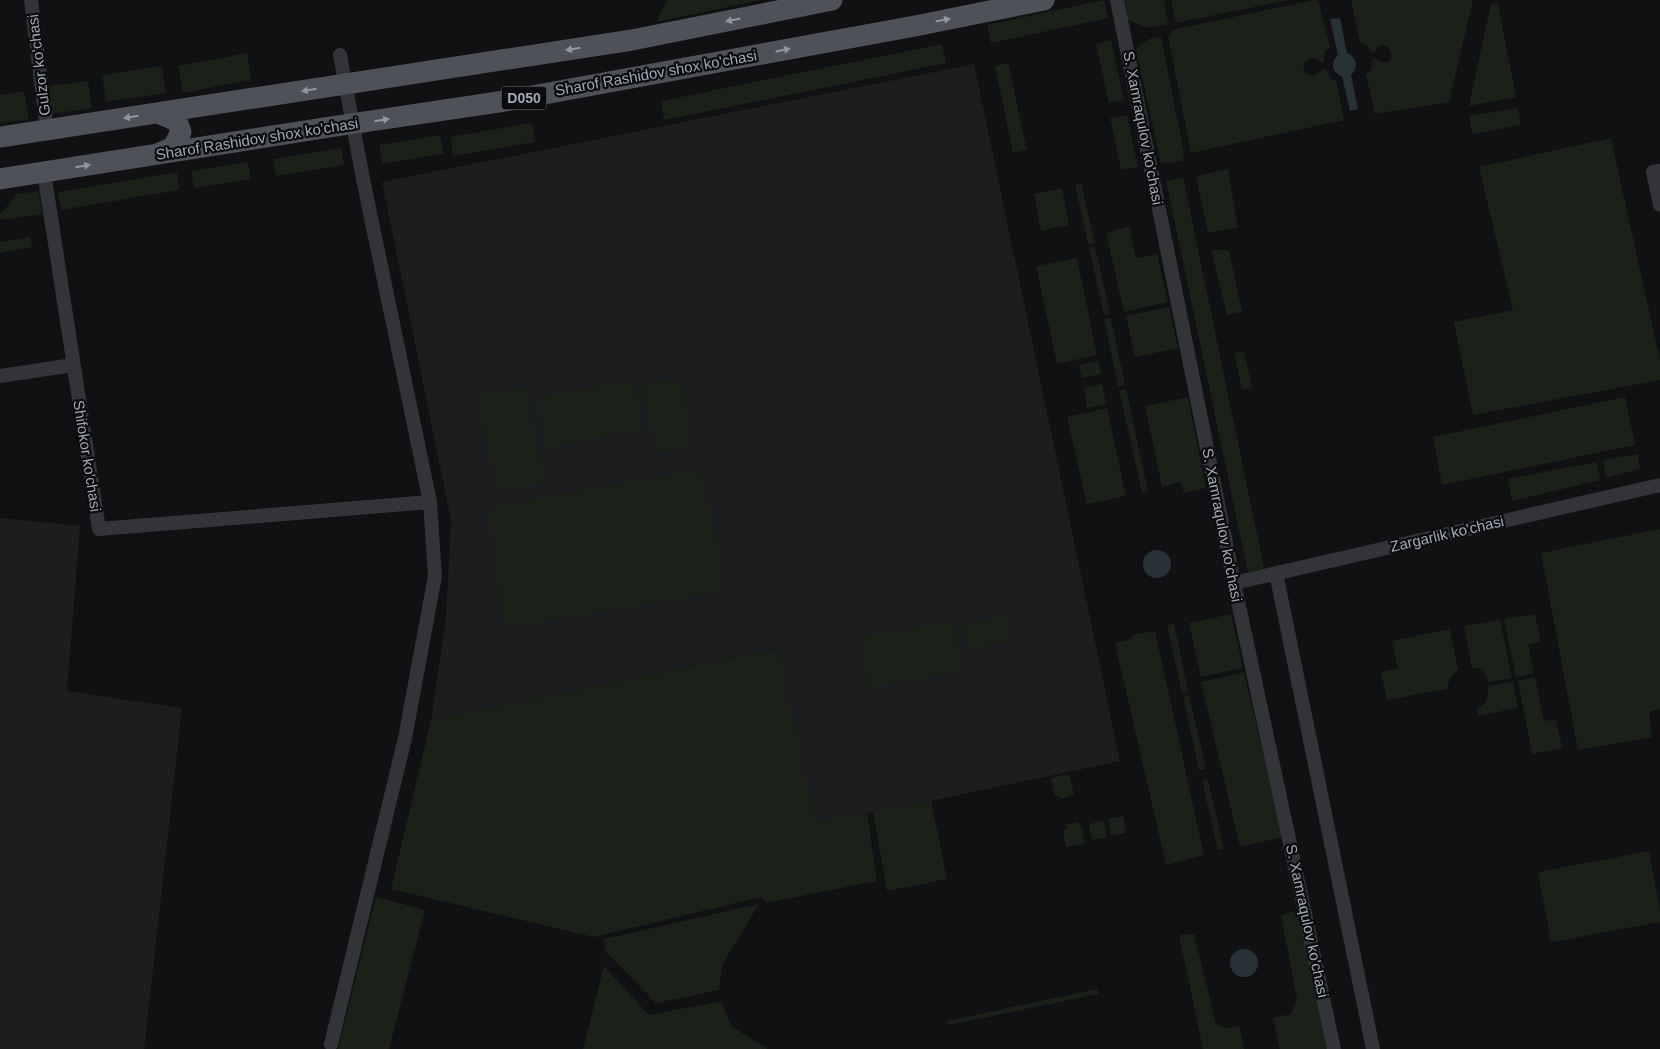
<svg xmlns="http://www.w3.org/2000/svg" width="1660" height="1049" font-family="Helvetica,sans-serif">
	<rect width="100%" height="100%" fill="#111113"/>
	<path fill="#1d1d20" d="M974,64L1120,761L931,801L816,822L776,648L431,720L446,618L451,520L382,182Z
		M0,518L80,526L67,691L182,708L144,1049H0Z"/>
	<path fill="#192119" d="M667,0H761L656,22Z
		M1104,0L1108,18L991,43L987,25Z
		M1125,0H1164L1168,24L1147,28L1128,20Z
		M1171,0H1289L1176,23Z
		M1314,0H1318L1330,47L1324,52V62H1321L1315,58H1310L1305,62L1303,69L1308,75L1314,76L1325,68L1330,78L1336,81L1344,120L1191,153L1168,37L1172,30Z
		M1351,0H1473L1449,102L1375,114L1366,75C1371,71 1373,66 1372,59H1376L1380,62L1387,63L1390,60L1391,52L1386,45L1378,46L1375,52L1371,53L1367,45L1360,42Z
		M1498,3L1516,97L1469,106L1491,4Z
		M1161,37L1184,153L1183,161L1161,164L1136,49L1149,39Z
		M1111,40L1124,100L1109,103L1096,44Z
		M942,44L946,63L664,120L661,101Z
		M247,53L251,80L183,93L178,66Z
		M1008,63L1027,150L1013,153L995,66Z
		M162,66L166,93L106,102L102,75Z
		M88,81L92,108L52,114L48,86Z
		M24,91L29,119L0,123V95Z
		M1518,108L1521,125L1472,134L1469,116Z
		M1127,115L1138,167L1121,170L1110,118Z
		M532,123L535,142L453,156L450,137Z
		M440,135L444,154L382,164L379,145Z
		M1611,138L1660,361V380L1473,415L1454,322L1513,310L1479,167Z
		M341,148L344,165L276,176L273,159Z
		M248,162L251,179L194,188L191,171Z
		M1228,169L1238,227L1208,233L1196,176Z
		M177,172L179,190L61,210L58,192Z
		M1183,177L1264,568L1248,573L1166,181Z
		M1081,183L1095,243L1088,244L1075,185Z
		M1062,188L1069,225L1041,231L1034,194Z
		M39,191L42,214L0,220V215L17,194Z
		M1129,226L1136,258L1157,254L1168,302L1124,312L1106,233Z
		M30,237L32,247L0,253V242Z
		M1095,246L1110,314L1104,315L1089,248Z
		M1211,249L1229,251L1242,312L1227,315Z
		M1077,258L1097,355L1057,364L1036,266Z
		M1169,307L1178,348L1135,357L1126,316Z
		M1111,318L1125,385L1118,387L1104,319Z
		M1244,351L1252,388L1242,390L1234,353Z
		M1098,361L1101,374L1082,378L1079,365Z
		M680,378L692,446L655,454L642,384Z
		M633,380L642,429L546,448L536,398Z
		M1102,384L1106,404L1087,408L1084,388Z
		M527,386L544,483L495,492L478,395Z
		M1126,389L1148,491L1142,492L1119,390Z
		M1188,397L1206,488L1184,493L1181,482L1162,487L1145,406Z
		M1625,397L1635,445L1442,485L1433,437Z
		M1107,408L1126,496L1087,504L1067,417Z
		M1638,454L1640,469L1606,478L1603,460Z
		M1597,462L1600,480L1512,501L1508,479Z
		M690,471C698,472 702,475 705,483L725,587L721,592L509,628L504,624L488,511L492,507Z
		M1660,529V709L1649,712L1652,737L1578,750L1541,553Z
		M1231,614L1243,668L1201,677L1189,623Z
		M1535,614L1541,642L1528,644L1534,673L1516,677L1504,619Z
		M1006,616L1010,641L969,649L964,624Z
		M1500,620L1512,678L1488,682C1486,673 1481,668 1472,668L1464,626Z
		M953,621L961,671L870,688L861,637Z
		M1174,624L1188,691L1182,693L1167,625Z
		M1450,629L1458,669L1450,678L1447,689L1387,700L1381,672L1398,668L1392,641Z
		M1155,631L1204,855L1166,865L1115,643L1132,639L1131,635Z
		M777,648L816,821L867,812L877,881L766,903L761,897L594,937L391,889L431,720Z
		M1244,672L1283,837L1240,847L1201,682Z
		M1535,677L1544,721L1556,719L1562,748L1532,754L1518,681Z
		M1513,682L1518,708L1478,716L1477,710L1486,702L1489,686Z
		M1189,695L1206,769L1199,770L1183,697Z
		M1069,774L1074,795L1060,799L1059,796H1055L1051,778Z
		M1208,780L1224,849L1218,850L1202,781Z
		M931,801L947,879L887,891L873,811Z
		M1123,816L1126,833L1111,836L1108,819Z
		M1104,821L1107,837L1092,840L1089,824Z
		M1077,822L1081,826L1085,843L1066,847L1063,830L1067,829L1066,824Z
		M1649,851L1660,910V922L1551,942L1538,872Z
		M376,897L425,910L389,1049H338Z
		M759,904L722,965L719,990L656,1003L605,951L604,939Z
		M1297,911L1327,1049H1280L1273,1018L1291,1014L1297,999L1281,915Z
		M1194,934L1216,1024L1227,1028L1239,1026L1244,1049H1203L1179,935Z
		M604,966L649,1015L721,1001L731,1026L768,1049H583Z
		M1097,989L1099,994L948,1025L947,1021Z"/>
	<path fill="#273237" d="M1340,18L1347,53C1357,57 1359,67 1351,75L1358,109L1350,111L1342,76C1332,73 1330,62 1338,55L1330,19Z
		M1143 564a14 14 0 1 1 28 0a14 14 0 1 1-28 0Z
		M1230 963a14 14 0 1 1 28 0a14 14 0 1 1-28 0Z"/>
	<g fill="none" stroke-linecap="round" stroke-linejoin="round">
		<path stroke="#323438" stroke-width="14" d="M31,0L47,131
			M1117,0L1234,583L1334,1049
			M1660,171L1653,172L1660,205
			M44,172L99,529L430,502
			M0,376L73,365
			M1276,573L1373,1049
			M1234,583L1660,485
			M331,1044L405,738L435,576L430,502L363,179L340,55"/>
		<path stroke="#4e5157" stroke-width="21" d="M0,137L632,40L832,0
			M157,154L173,147L181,132L177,121L158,113
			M0,179L330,127L505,101L915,26L1044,0"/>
	</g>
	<defs><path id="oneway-solid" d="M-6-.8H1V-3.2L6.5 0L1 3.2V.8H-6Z" transform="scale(1.25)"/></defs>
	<g fill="#9098a1">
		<use href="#oneway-solid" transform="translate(733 20) rotate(169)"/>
		<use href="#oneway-solid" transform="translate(943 20) rotate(-11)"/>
		<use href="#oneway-solid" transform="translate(573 49) rotate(171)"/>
		<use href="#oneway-solid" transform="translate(783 50) rotate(-11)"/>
		<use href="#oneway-solid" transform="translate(309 90) rotate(171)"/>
		<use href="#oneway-solid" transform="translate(131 117) rotate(171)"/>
		<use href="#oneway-solid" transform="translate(382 120) rotate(-9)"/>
		<use href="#oneway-solid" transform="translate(83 166) rotate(-9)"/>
	</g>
	<g text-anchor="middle" stroke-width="4.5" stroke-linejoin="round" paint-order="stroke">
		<rect fill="#0c0c0e" stroke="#747b82" stroke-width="1" x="501.5" y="86.5" width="45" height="23" rx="4"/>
		<g font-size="14" font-weight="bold" fill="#a1aab4">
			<text x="524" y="103">D050</text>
		</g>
		<g font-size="15" fill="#a1aab4" stroke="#0c0c0e">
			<text transform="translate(39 65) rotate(-97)" y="5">Gulzor ko'chasi</text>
			<text transform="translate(656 73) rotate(-10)" y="5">Sharof Rashidov shox ko'chasi</text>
			<text transform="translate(1143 128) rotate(79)" y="5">S. Xamraqulov ko'chasi</text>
			<text transform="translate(257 139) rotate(-9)" y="5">Sharof Rashidov shox ko'chasi</text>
			<text transform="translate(87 456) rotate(81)" y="5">Shifokor ko'chasi</text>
			<text transform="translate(1222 525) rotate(79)" y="5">S. Xamraqulov ko'chasi</text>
			<text transform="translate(1447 534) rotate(-13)" y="5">Zargarlik ko'chasi</text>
			<text transform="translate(1307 921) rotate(78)" y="5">S. Xamraqulov ko'chasi</text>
		</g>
	</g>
</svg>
